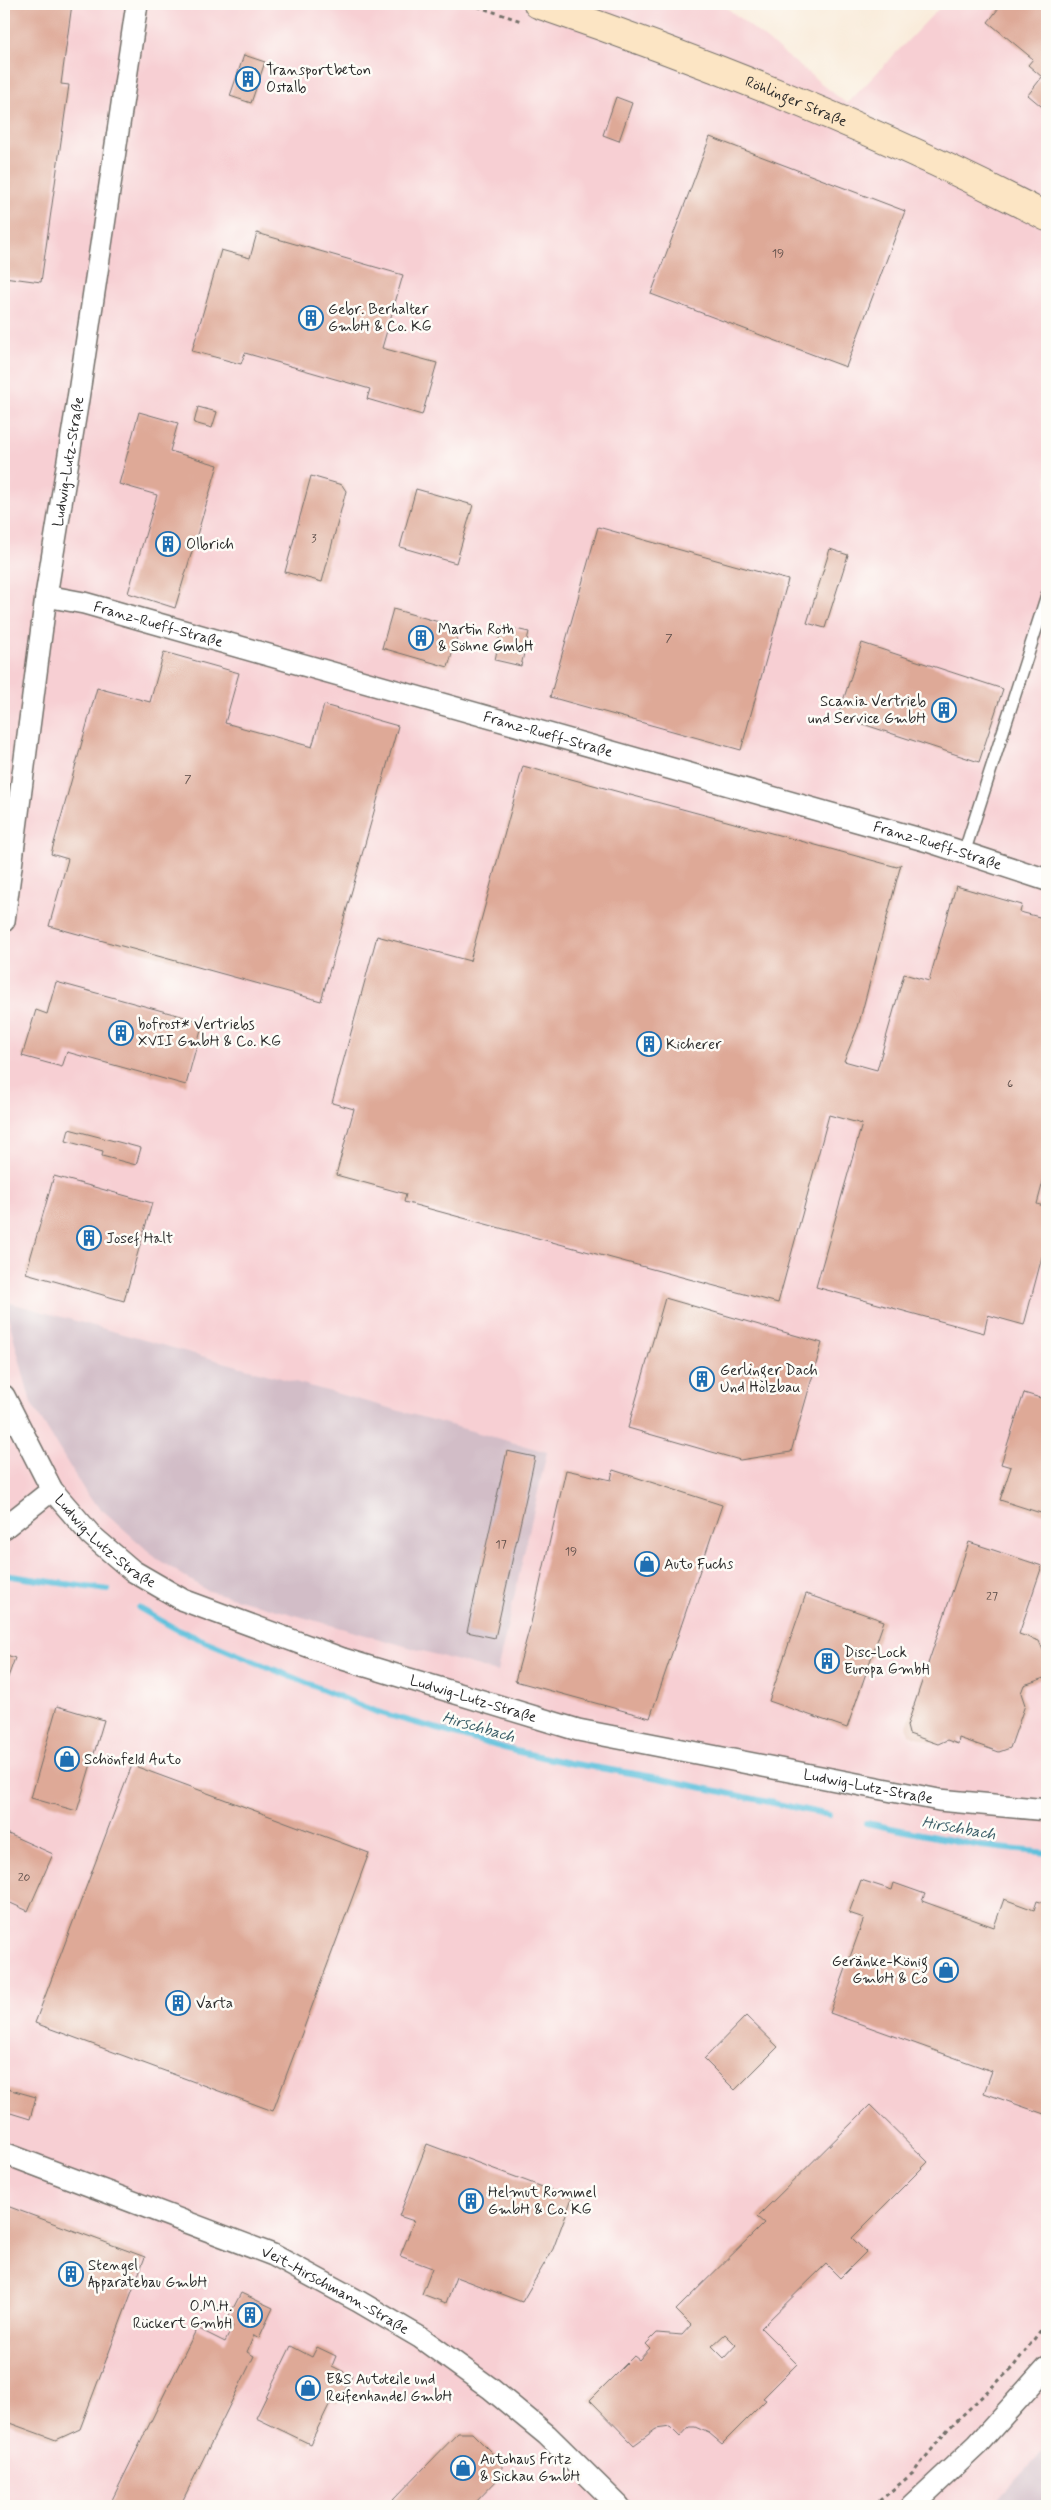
<svg xmlns="http://www.w3.org/2000/svg" width="1051" height="2510" font-family="Mynerve,sans-serif">
	<rect width="100%" height="100%" fill="#fdfcf7"/>
	<filter id="ink" filterUnits="userSpaceOnUse"><feTurbulence type="fractalNoise" baseFrequency=".02" numOctaves="2"/><feDisplacementMap in="SourceGraphic" scale="10" xChannelSelector="R" yChannelSelector="G"/><feConvolveMatrix kernelMatrix="1 2 1 2 8 2 1 2 1" color-interpolation-filters="sRGB"/></filter>
	<filter id="wash" filterUnits="userSpaceOnUse"><feTurbulence type="fractalNoise" baseFrequency=".0096" numOctaves="4" result="noise"/><feDisplacementMap in="SourceGraphic" scale="20" xChannelSelector="R" yChannelSelector="G"/><feGaussianBlur stdDeviation="1.12" result="paint"/><feColorMatrix in="noise" values="0 0 0 0 0 0 0 0 0 0 0 0 0 0 0 0 0 1.4 0 .05"/><feComposite in="paint" operator="in"/></filter>
	<g filter="url(#wash)">
		<rect width="100%" height="100%" fill="#f9ecdb"/>
		<path fill="#f7cfd3" d="M4,4H722L847,104L943,4H1047V2506H4Z"/>
		<path fill="#d2bdc7" d="M4,1301L547,1452L497,1672L206,1590L156,1558L89,1498L31,1403Z
			M1047,2445V2506H991Z"/>
		<g fill="none" stroke-linecap="round" stroke-linejoin="round">
			<path stroke="#5dc0dc" stroke-width="6" d="M4,1575L108,1590
				M139,1608L176,1629L374,1711L515,1751L569,1763L648,1776L829,1815
				M866,1823L981,1846L1047,1853"/>
		</g>
		<g id="blocks">
			<path fill="#dea997" fill-rule="evenodd" d="M4,4H72L61,84L69,85L41,282L4,277Z
				M1002,4H1047V111L1028,95L1042,77L1028,65L1033,59L988,22Z
				M244,55L265,62L251,103L230,96Z
				M616,97L632,103L619,141L603,135Z
				M710,137L905,211L846,367L651,294Z
				M257,233L403,275L382,348L437,363L422,415L367,399L370,389L245,353L241,364L192,351L221,250L250,258Z
				M198,407L217,412L212,428L194,423Z
				M139,412L178,423L170,451L218,465L175,608L128,593L157,495L119,484Z
				M311,476L342,485L346,491L322,582L285,572Z
				M416,489L473,505L456,563L400,547Z
				M598,527L788,580L741,750L550,697Z
				M830,549L848,555L825,628L807,623Z
				M393,609L460,628L448,667L382,648Z
				M502,626L529,632L521,666L495,660Z
				M862,643L1003,689L979,762L838,716Z
				M164,652L239,673L225,723L312,747L324,705L398,726L321,1001L49,926L68,859L51,854L97,688L150,702Z
				M523,766L897,867L901,864L858,1027L844,1061L877,1070L904,974L929,981L956,886L1022,905L1020,912L1047,919V1167L1037,1204L1047,1207V1238L1024,1325L988,1315L984,1333L816,1287L862,1124L829,1115L778,1303L404,1202L406,1194L336,1175L354,1109L332,1103L377,936L470,961Z
				M56,982L203,1022L186,1085L67,1052L62,1067L22,1056L36,1010L47,1014Z
				M69,1129L141,1148L136,1165L102,1156L103,1151L66,1141Z
				M54,1176L152,1203L124,1301L26,1273Z
				M665,1298L822,1343L791,1452L740,1460L628,1428Z
				M1024,1393L1047,1400V1515L1000,1500L1011,1467L1001,1464Z
				M507,1451L535,1457L495,1638L467,1632Z
				M566,1470L611,1480L613,1470L722,1505L650,1718L515,1681L531,1623Z
				M969,1542L1042,1566L1019,1634L1039,1641L1047,1659V1677L1024,1685L1021,1693L1025,1705L1010,1748L999,1752L959,1738L958,1744L947,1740L938,1744L909,1734L907,1726Z
				M806,1594L884,1621L847,1728L769,1701Z
				M4,1654L15,1658L4,1688Z
				M57,1706L104,1720L77,1811L31,1798Z
				M132,1765L369,1853L273,2111L35,2023Z
				M4,1832L53,1854L28,1911L4,1900Z
				M861,1880L892,1890L894,1883L925,1894L922,1901L994,1927L1004,1899L1034,1910L1037,1901L1047,1904V2115L984,2093L992,2071L830,2013L864,1918L849,1913Z
				M746,2016L778,2047L735,2090L704,2059Z
				M4,2088L36,2097L30,2119L4,2111Z
				M870,2105L928,2162L852,2238L866,2252L840,2278L826,2264L761,2328L797,2364L763,2398L766,2400L722,2444L709,2433L695,2427H689L680,2437L670,2427L656,2429L634,2445L590,2400L634,2356L639,2360L650,2348L646,2344L657,2333L682,2335L691,2325L676,2310L764,2223L757,2217ZM725,2334L736,2345L724,2358L712,2346Z
				M427,2144L572,2198L553,2249L522,2302L456,2277L446,2303L422,2294L432,2268L400,2256L414,2221L399,2216Z
				M7,2206L145,2257L80,2429L56,2440L4,2421V2214Z
				M241,2293L273,2308L259,2338L254,2335L247,2352L254,2356L180,2506H109L197,2328L225,2342L233,2326L226,2322Z
				M291,2346L312,2357L317,2347L336,2356L332,2366L352,2376L338,2404L331,2401L310,2444L256,2418Z
				M458,2433H472L502,2463V2475L472,2506H393V2500Z"/>
		</g>
	</g>
	<g filter="url(#ink)">
		<use href="#blocks" fill-opacity="0" stroke="#736f69" stroke-width="1"/>
		<g fill="none" stroke-linecap="round" stroke-linejoin="round">
			<defs>
				<path id="lane" d="M964,853L1047,595"/>
				<g id="street">
					<path id="s1" d="M46,596L84,603L931,842L1047,880"/>
					<path id="s2" d="M4,921L46,596L78,399L137,4"/>
					<path id="s3" d="M4,1396L52,1490L91,1535L133,1571L183,1600L343,1659L578,1730L939,1800L1047,1810"/>
					<path d="M4,1528L52,1490"/>
					<path id="s4" d="M4,2153L273,2255L358,2301L421,2338L490,2388L547,2435L619,2506"/>
					<path d="M912,2506L977,2445L1047,2367"/>
				</g>
				<g id="secondary">
					<path id="s5" d="M538,4C713,64 884,132 1047,217"/>
				</g>
			</defs>
			<use href="#lane" stroke="#736f69" stroke-width="14"/>
			<use href="#street" stroke="#736f69" stroke-width="24"/>
			<use href="#secondary" stroke="#736f69" stroke-width="30"/>
			<path stroke="#736f69" stroke-width="3" stroke-dasharray="4 4" stroke-linecap="butt" d="M470,4L521,21
				M873,2506L913,2473L948,2429L1013,2367L1047,2322"/>
			<use href="#lane" stroke="#fff" stroke-width="11"/>
			<use href="#street" stroke="#fff" stroke-width="21"/>
			<use href="#secondary" stroke="#fce5c4" stroke-width="28"/>
		</g>
	</g>
	<defs>
		<symbol id="building-ring" viewBox="-11 -11 22 22"><circle r="9.5" fill="#fdfcf7" stroke="#1f6fb2" stroke-width="1.5"/><path d="M-4-6H4V6H1V3H-1V6H-4ZM-2.5-4.3h1.7v1.8h-1.7ZM.8-4.3h1.7v1.8H.8ZM-2.5-1h1.7V.8h-1.7ZM.8-1h1.7V.8H.8Z" fill="#1f6fb2"/></symbol>
		<symbol id="shop-ring" viewBox="-11 -11 22 22"><circle r="9.5" fill="#fdfcf7" stroke="#1f6fb2" stroke-width="1.5"/><path d="M-5-2.5h2.3a2.7 3.5 0 0 1 5.4 0H5L5.5 6h-11ZM-1.5-2.5h3a1.5 2.3 0 0 0-3 0Z" fill="#1f6fb2"/></symbol>
	</defs>
	<g fill-rule="evenodd">
		<use href="#building-ring" x="234" y="65" width="28" height="28"/>
		<use href="#building-ring" x="297" y="304" width="28" height="28"/>
		<use href="#building-ring" x="154" y="530" width="28" height="28"/>
		<use href="#building-ring" x="407" y="624" width="28" height="28"/>
		<use href="#building-ring" x="930" y="696" width="28" height="28"/>
		<use href="#building-ring" x="107" y="1019" width="28" height="28"/>
		<use href="#building-ring" x="635" y="1030" width="28" height="28"/>
		<use href="#building-ring" x="75" y="1224" width="28" height="28"/>
		<use href="#building-ring" x="688" y="1365" width="28" height="28"/>
		<use href="#shop-ring" x="633" y="1550" width="28" height="28"/>
		<use href="#building-ring" x="813" y="1647" width="28" height="28"/>
		<use href="#shop-ring" x="53" y="1745" width="28" height="28"/>
		<use href="#shop-ring" x="932" y="1956" width="28" height="28"/>
		<use href="#building-ring" x="164" y="1989" width="28" height="28"/>
		<use href="#building-ring" x="457" y="2187" width="28" height="28"/>
		<use href="#building-ring" x="57" y="2260" width="28" height="28"/>
		<use href="#building-ring" x="236" y="2301" width="28" height="28"/>
		<use href="#shop-ring" x="294" y="2374" width="28" height="28"/>
		<use href="#shop-ring" x="449" y="2454" width="28" height="28"/>
	</g>
	<g text-anchor="middle" stroke-width="5" stroke-linejoin="round" paint-order="stroke">
		<g font-size="12" fill="#584a46">
			<text x="778" y="257">19</text>
			<text x="314" y="542">3</text>
			<text x="669" y="642">7</text>
			<text x="188" y="783">7</text>
			<text x="1010" y="1087">6</text>
			<text x="501" y="1548">17</text>
			<text x="571" y="1555">19</text>
			<text x="992" y="1600">27</text>
			<text x="24" y="1881">20</text>
		</g>
		<g font-size="15" fill="#2b2b2b" stroke="#fdfcf7" text-anchor="start">
			<text x="266" y="75">Transportbeton<tspan x="266" dy="17">Ostalb</tspan></text>
			<text x="328" y="314">Gebr. Berhalter<tspan x="328" dy="17">GmbH &amp; Co. KG</tspan></text>
			<text x="186" y="549">Olbrich</text>
			<text x="438" y="634">Martin Roth<tspan x="438" dy="17">&amp; Söhne GmbH</tspan></text>
			<text x="926" y="706" text-anchor="end">Scania Vertrieb<tspan x="926" dy="17">und Service GmbH</tspan></text>
			<text x="138" y="1029">bofrost* Vertriebs<tspan x="138" dy="17">XVII GmbH &amp; Co. KG</tspan></text>
			<text x="666" y="1049">Kicherer</text>
			<text x="106" y="1243">Josef Halt</text>
			<text x="720" y="1375">Gerlinger Dach<tspan x="720" dy="17">Und Holzbau</tspan></text>
			<text x="664" y="1569">Auto Fuchs</text>
			<text x="844" y="1657">Disc-Lock<tspan x="844" dy="17">Europa GmbH</tspan></text>
			<text x="84" y="1764">Schönfeld Auto</text>
			<text x="928" y="1966" text-anchor="end">Geränke-König<tspan x="928" dy="17">GmbH &amp; Co</tspan></text>
			<text x="196" y="2008">Varta</text>
			<text x="488" y="2197">Helmut Rommel<tspan x="488" dy="17">GmbH &amp; Co. KG</tspan></text>
			<text x="88" y="2270">Stengel<tspan x="88" dy="17">Apparatebau GmbH</tspan></text>
			<text x="232" y="2311" text-anchor="end">O.M.H.<tspan x="232" dy="17">Rückert GmbH</tspan></text>
			<text x="326" y="2384">E&amp;S Autoteile und<tspan x="326" dy="17">Reifenhandel GmbH</tspan></text>
			<text x="480" y="2464">Autohaus Fritz<tspan x="480" dy="17">&amp; Sickau GmbH</tspan></text>
		</g>
		<g font-size="15" fill="#2b2b2b" stroke="#fdfcf7">
			<text dy="5" stroke="none"><textPath href="#s5" startOffset="276">Röhlinger Straße</textPath></text>
			<text dy="5" stroke="none"><textPath href="#s2" startOffset="464">Ludwig-Lutz-Straße</textPath></text>
			<text dy="5" stroke="none"><textPath href="#s1" startOffset="116">Franz-Rueff-Straße</textPath></text>
			<text dy="5" stroke="none"><textPath href="#s1" startOffset="521">Franz-Rueff-Straße</textPath></text>
			<text dy="5" stroke="none"><textPath href="#s1" startOffset="926">Franz-Rueff-Straße</textPath></text>
			<text dy="5" stroke="none"><textPath href="#s3" startOffset="180">Ludwig-Lutz-Straße</textPath></text>
			<text dy="5" stroke="none"><textPath href="#s3" startOffset="585">Ludwig-Lutz-Straße</textPath></text>
			<text dy="5" stroke="none"><textPath href="#s3" startOffset="990">Ludwig-Lutz-Straße</textPath></text>
			<text dy="5" stroke="none"><textPath href="#s4" startOffset="359">Veit-Hirschmann-Straße</textPath></text>
		</g>
		<g font-size="16" font-style="italic" fill="#3c5f69" stroke="#fdfcf7">
			<text transform="translate(479 1726) rotate(16)" y="6">Hirschbach</text>
			<text transform="translate(959 1827) rotate(10)" y="6">Hirschbach</text>
		</g>
	</g>
	<rect width="1051" height="2510" fill="none" stroke="#fdfcf7" stroke-width="20"/>
</svg>
